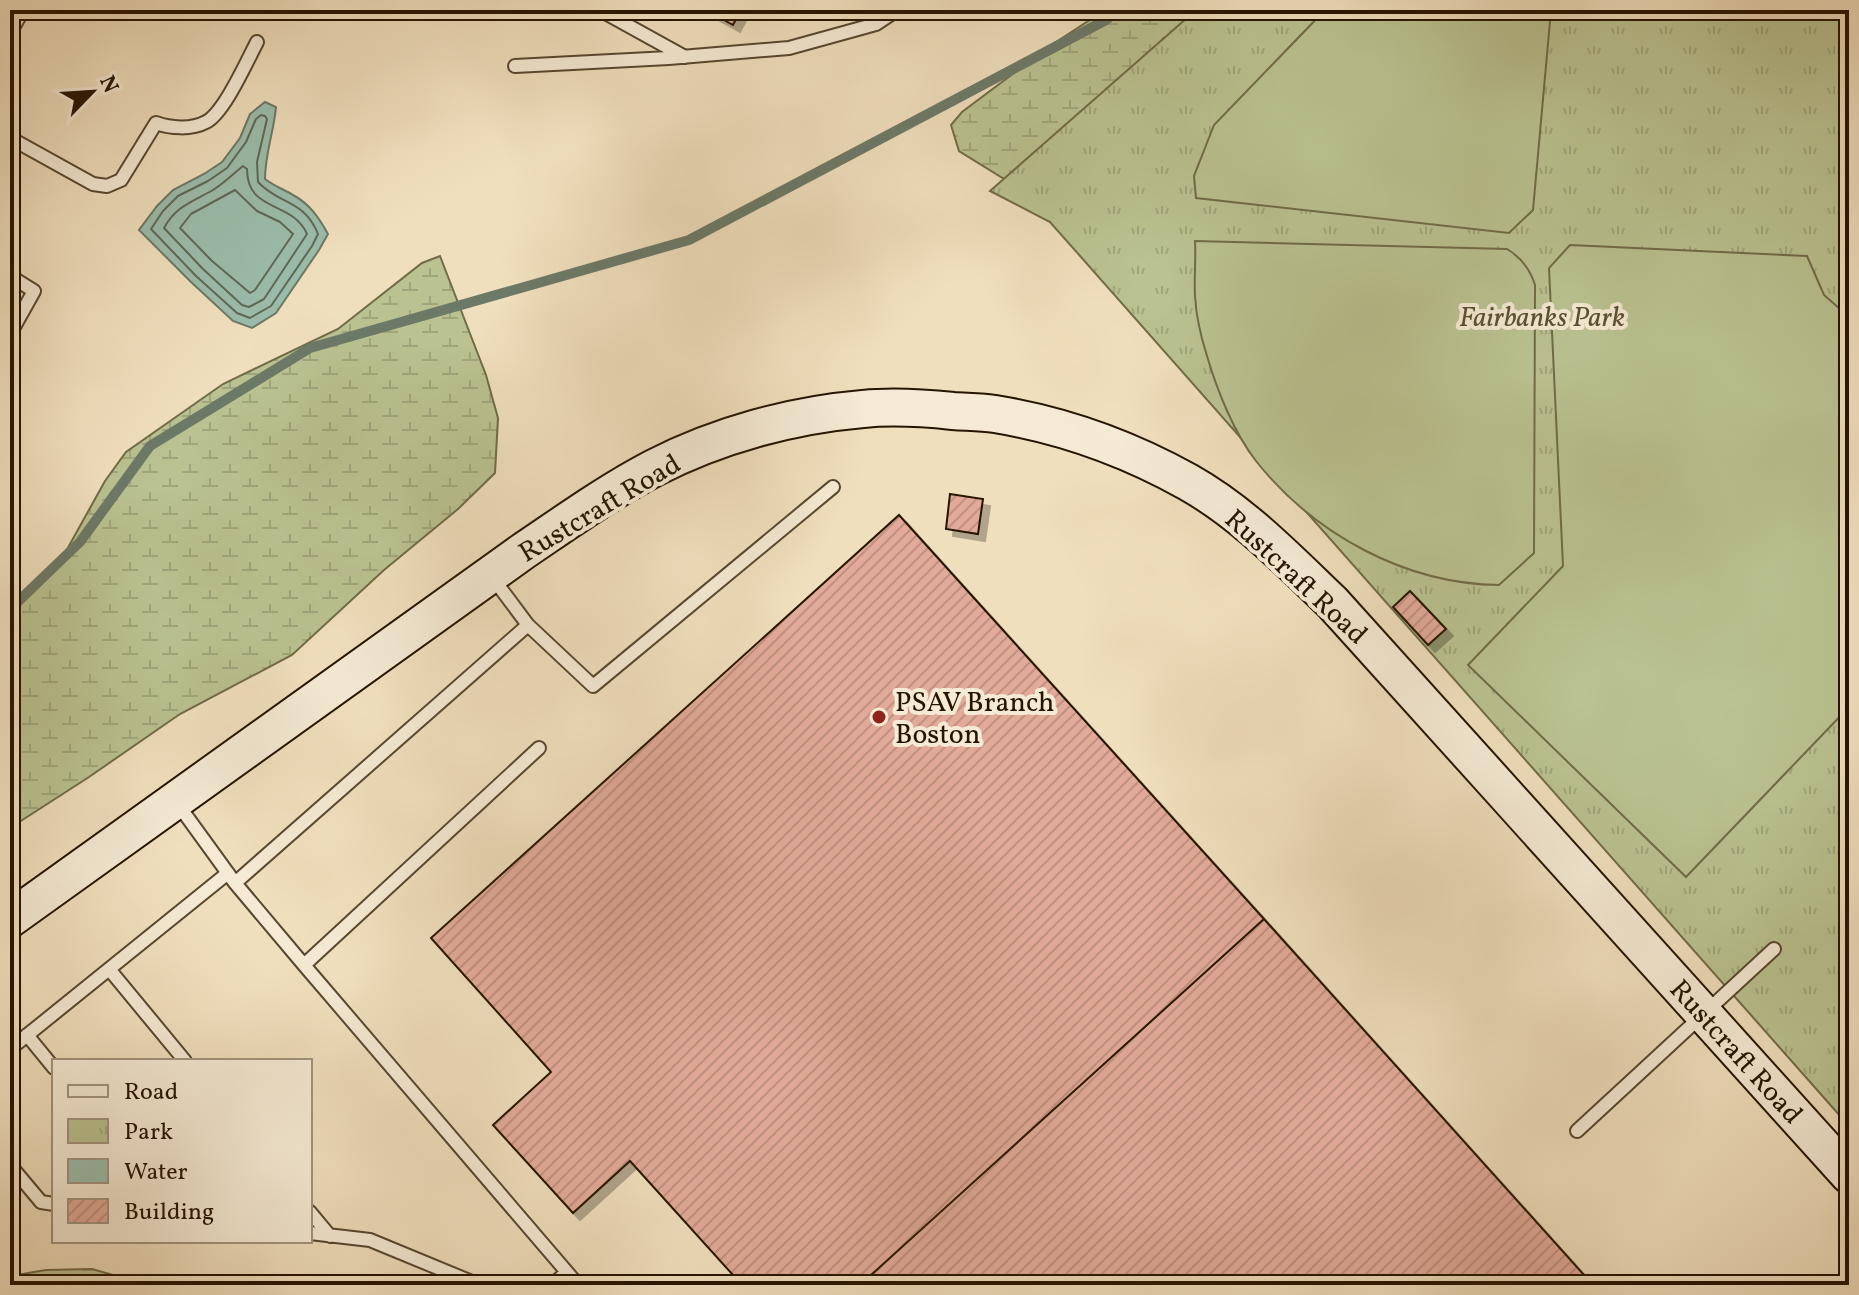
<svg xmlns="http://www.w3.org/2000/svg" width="1859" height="1295" font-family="Vollkorn,serif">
	<defs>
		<pattern id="wetland-marsh" width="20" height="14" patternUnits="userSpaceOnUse" patternTransform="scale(2)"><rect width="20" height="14" fill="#bac291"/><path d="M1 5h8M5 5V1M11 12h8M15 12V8" fill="none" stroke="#a0a67b"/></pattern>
		<pattern id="park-tufts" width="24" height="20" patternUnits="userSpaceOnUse" patternTransform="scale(2)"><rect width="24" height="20" fill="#bac291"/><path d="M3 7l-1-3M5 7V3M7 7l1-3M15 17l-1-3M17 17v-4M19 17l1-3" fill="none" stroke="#a0a67b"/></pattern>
		<pattern id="building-hatch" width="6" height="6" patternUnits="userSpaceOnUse" patternTransform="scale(2)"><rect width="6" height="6" fill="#e2aa98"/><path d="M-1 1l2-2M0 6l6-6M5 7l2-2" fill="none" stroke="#c29181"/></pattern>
		<filter id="shadow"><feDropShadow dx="7" dy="7" stdDeviation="0" flood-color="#0004"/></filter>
	</defs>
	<rect width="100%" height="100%" fill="#f0dfbd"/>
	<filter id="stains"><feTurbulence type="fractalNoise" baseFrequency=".0025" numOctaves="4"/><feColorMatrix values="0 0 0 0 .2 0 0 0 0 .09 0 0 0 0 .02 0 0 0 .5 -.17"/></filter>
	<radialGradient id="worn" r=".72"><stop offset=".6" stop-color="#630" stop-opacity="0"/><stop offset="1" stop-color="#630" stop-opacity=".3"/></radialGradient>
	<path fill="url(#wetland-marsh)" stroke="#706b48" stroke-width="2" d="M1105,10H1205L1009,182L959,151L951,125L962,112L1050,46Z
		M440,256L486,375L498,418L495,473L458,509L384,570L292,655L180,714L89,777L10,828V615L55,571L105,481L126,452L223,384L338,329L422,263Z
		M92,1269L148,1285H10V1276L46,1270Z"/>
	<path fill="url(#park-tufts)" stroke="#706b48" stroke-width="2" d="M1196,10H1849V1126L1050,222L990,191Z"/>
	<path fill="#bac291" stroke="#706b48" stroke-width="2" d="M1325,10H1551L1533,210L1509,233L1196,198L1194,176L1214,125Z
		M1195,241L1507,249C1522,258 1530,269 1535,285L1534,553L1499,585C1405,584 1314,534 1256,461C1234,433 1217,390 1207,356C1201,337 1196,315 1195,296C1194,278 1196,259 1195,241Z
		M1570,245L1807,256L1824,295L1849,317V707L1686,877L1468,665L1563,566L1549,268Z"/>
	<path fill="#9bbdac" stroke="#6c7967" stroke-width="2" d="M265,102L276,107C274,131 265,154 265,179C274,186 283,189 293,195C310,204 319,218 328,234L319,250L276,313L252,328L233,321L191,282L139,230L157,206L173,190L204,174L222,162L240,138L250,114Z"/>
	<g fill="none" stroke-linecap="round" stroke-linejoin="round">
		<path stroke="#606856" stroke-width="2" d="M261,115L265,116L267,119L257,162L258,182C279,205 304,199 318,234L312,246L271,306L250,318L237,313L196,276L151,229L163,211L178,196L208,181L227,168L246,142L256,119Z
			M243,166L247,169C247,213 292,200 307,234L264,299L249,307L242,305L203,269L164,228C176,206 192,202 213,190C224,183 233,174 243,166Z
			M235,190L257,211L280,222L293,234L255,290L250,293L212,261L180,228L191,214Z"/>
		<path stroke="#6c7967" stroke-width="10" d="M10,609L80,542L150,446L310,348L689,240L1106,20L1118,10"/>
	</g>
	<path fill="url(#building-hatch)" stroke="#251400" stroke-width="2" filter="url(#shadow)" d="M706,10H741L733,25Z
		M950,494L983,499L978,534L946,529Z
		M899,515L1264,919L860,1285H742L630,1161L573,1213L493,1125L551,1072L431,938Z
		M1410,591L1446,629L1428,645L1393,607Z
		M1264,919L1593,1285H860Z"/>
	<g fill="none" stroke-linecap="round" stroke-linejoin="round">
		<defs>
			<path id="lane" d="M600,10L685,57
				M10,33L23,10
				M515,66L669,58L789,48L876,24L897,10
				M10,138L93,184L107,186L121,180L156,123C170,128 191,130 206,122C224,113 247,61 257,42
				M10,276L34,291L10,334
				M492,577L528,625L593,686L833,487
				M177,803L235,883L304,965L578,1285
				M235,883L528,625
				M304,965L539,748
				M109,969L185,1061
				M27,1035L54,1068
				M10,1049L228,873
				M1577,1131L1774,949
				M10,1165L41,1202L54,1204
				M310,1212L330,1236
				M310,1233L370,1240L479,1285
				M552,1285L566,1273"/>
			<path id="secondary" d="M10,919L522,552C565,523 608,492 654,468C718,435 792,415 863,409C892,406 924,408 953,411C967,412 982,412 995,414C1062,425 1129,449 1188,482C1243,513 1287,559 1332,602L1849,1175"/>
		</defs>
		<use href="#lane" stroke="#58472f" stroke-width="16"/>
		<use href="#secondary" stroke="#251400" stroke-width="40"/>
		<use href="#lane" stroke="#f5ead4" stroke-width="12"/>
		<use href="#secondary" stroke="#f5ead4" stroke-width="36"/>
	</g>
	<circle fill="#8f2418" stroke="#f5ead4" stroke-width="3" cx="879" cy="717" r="8"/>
	<g text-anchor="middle" stroke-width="8" stroke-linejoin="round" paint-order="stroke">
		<g font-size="28" font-style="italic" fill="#595133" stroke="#f5ead4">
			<text x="1542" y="326">Fairbanks Park</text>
		</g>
		<g font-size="28" fill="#251400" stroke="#f5ead4">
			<text transform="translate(599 507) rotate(-31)" y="10">Rustcraft Road</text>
			<text transform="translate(1297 576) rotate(43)" y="10">Rustcraft Road</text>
			<text transform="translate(1737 1051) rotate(48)" y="10">Rustcraft Road</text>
		</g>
		<g font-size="28" fill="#251400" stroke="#f5ead4" text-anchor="start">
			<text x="895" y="711">PSAV Branch<tspan x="895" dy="32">Boston</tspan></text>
		</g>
	</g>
	<rect width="1859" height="1295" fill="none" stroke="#f0dfbd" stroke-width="40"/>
	<rect x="12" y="12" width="1835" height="1271" fill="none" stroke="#251400" stroke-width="4"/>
	<rect x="20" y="20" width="1819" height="1255" fill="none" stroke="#251400" stroke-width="2"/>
	<rect x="52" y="1059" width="260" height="184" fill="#f5ead4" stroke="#a2947f" stroke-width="2"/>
	<rect x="68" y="1085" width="40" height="12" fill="#f5ead4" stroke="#a2947f" stroke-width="2"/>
	<text x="124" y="1099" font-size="24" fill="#251400">Road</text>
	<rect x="68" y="1119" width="40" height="24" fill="url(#park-tufts)" stroke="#a2947f" stroke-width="2"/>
	<text x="124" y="1139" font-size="24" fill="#251400">Park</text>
	<rect x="68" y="1159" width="40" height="24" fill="#9bbdac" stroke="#a2947f" stroke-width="2"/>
	<text x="124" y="1179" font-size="24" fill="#251400">Water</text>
	<rect x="68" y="1199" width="40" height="24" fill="url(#building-hatch)" stroke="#a2947f" stroke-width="2"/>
	<text x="124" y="1219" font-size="24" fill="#251400">Building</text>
	<g transform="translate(92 92) rotate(65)" stroke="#f5ead4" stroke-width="6" paint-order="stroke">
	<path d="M0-6L14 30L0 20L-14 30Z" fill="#251400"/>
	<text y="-12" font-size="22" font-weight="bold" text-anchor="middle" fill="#251400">N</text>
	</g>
	<rect width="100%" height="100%" filter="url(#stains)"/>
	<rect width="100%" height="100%" fill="url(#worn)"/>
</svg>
